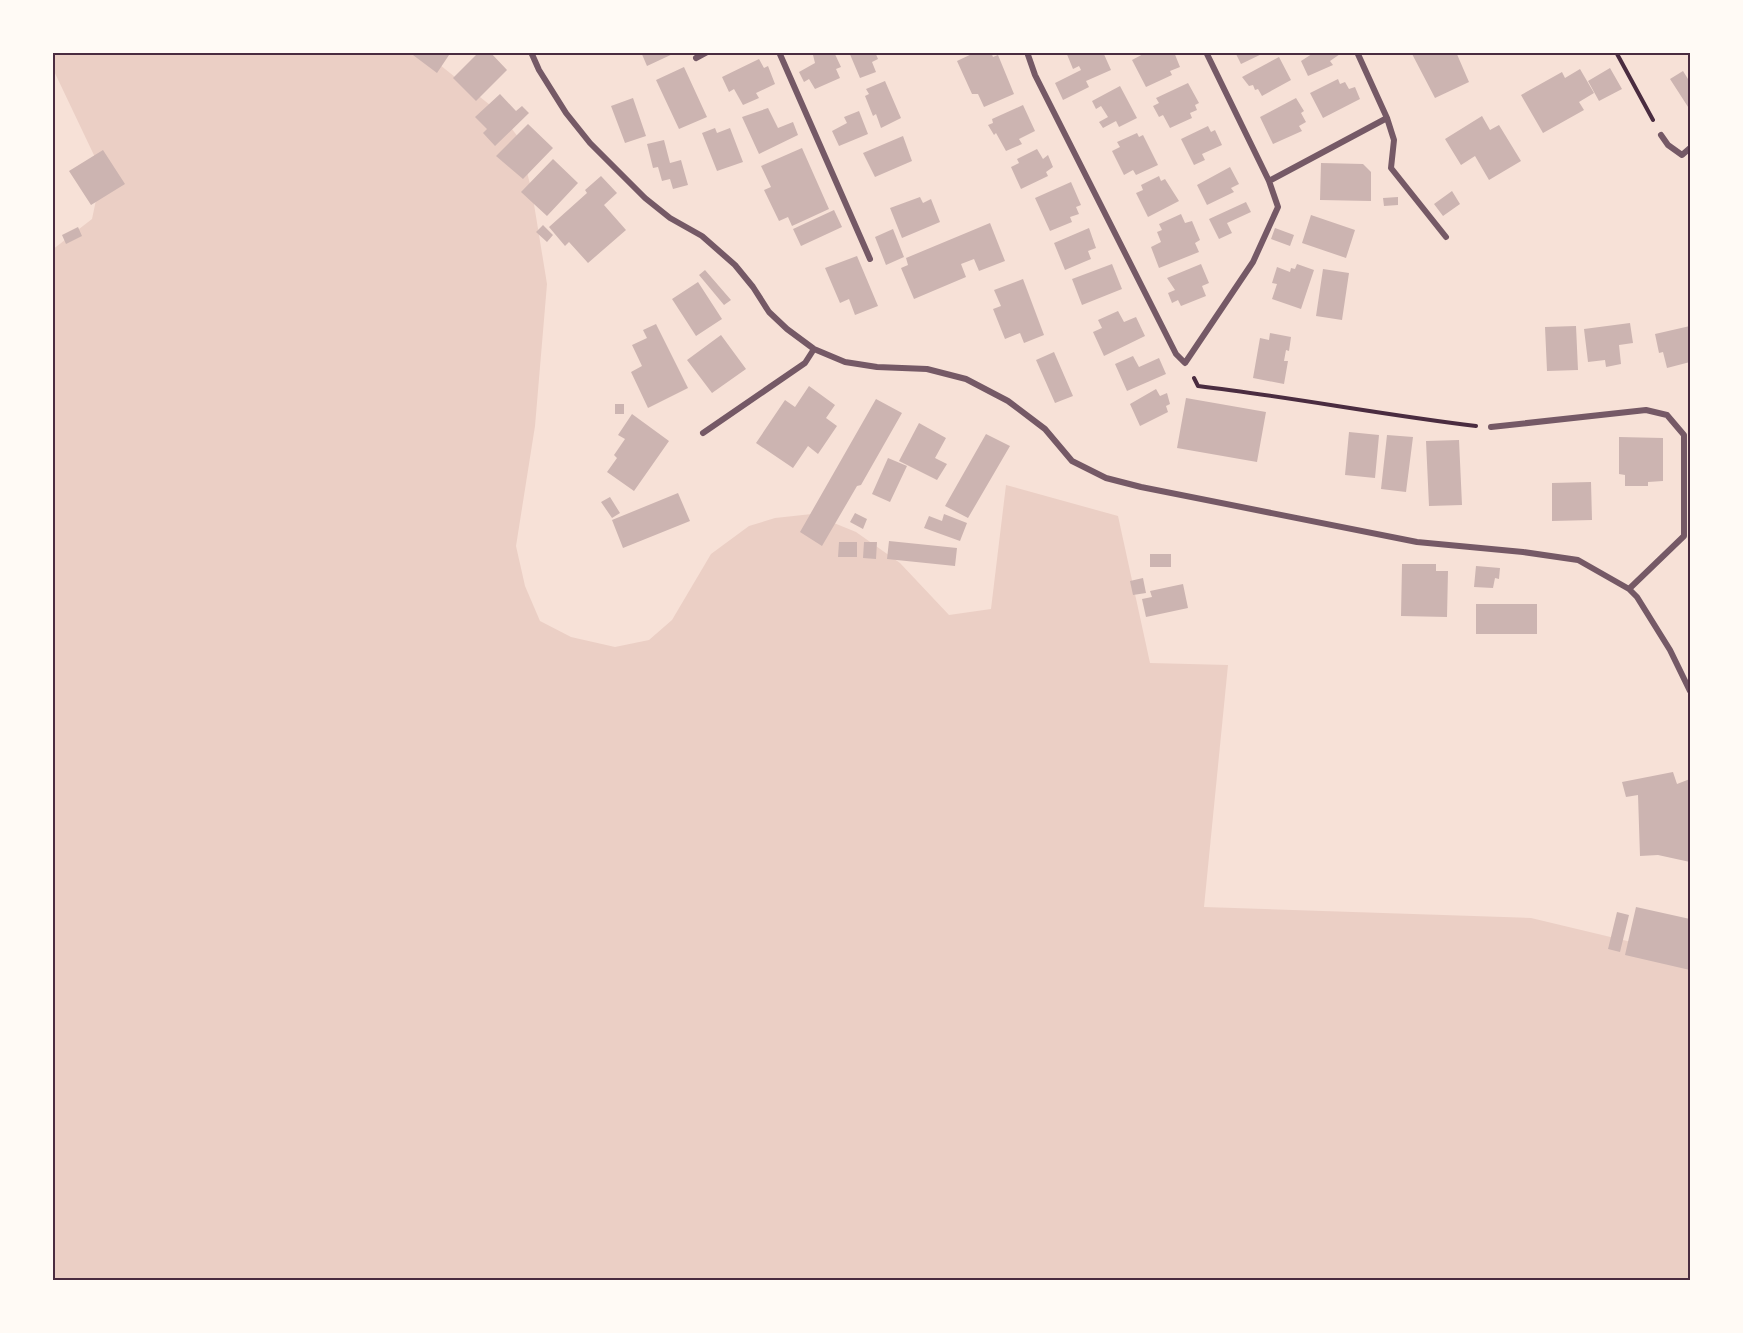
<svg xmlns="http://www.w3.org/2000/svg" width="1743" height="1333" font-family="Lato,sans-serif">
	<rect width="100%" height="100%" fill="#f7e1d7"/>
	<path fill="#ebcfc5" d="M53,52L425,53L500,113L518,137L532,192L547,284L535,426L516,546L525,586L540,621L571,637L615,647L649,640L672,620L711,554L749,526L775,518L812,514L856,532L900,563L949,615L991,609L1006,485L1118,516L1150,663L1228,665L1204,907L1531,918L1690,956V1280H53L52,250L92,219L102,172L53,69Z"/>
	<path fill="#ccb4b1" d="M409,52H451L437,73Z
		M479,52H490L507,70L476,101L453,78Z
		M641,52H677L647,66Z
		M819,52H834L841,67L836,69L840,78L815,89L809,79L804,82L799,72L815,63L813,55Z
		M849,52H875L878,59L872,62L876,72L860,78Z
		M976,52H991L993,57L998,55L1014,94L984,107L978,94H972L957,61Z
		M1066,52H1103L1111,70L1086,81L1089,87L1063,100L1055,83L1081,70L1079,66L1073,69Z
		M1147,52H1174L1180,67L1170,71L1172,75L1146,87L1132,60Z
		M1235,52H1266L1241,64Z
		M1315,52H1343L1330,61L1333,65L1308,76L1301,61Z
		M1411,52H1456L1469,82L1435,98Z
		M1279,57L1291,80L1262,96L1258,89L1255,90L1253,85L1249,86L1242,77Z
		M759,59L764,68L768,66L775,84L756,93L759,98L743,105L734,89L729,92L722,77Z
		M684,67L707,117L679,129L656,80Z
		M1610,68L1622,89L1599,101L1588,81Z
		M1580,69L1594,93L1579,102L1584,110L1543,133L1521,95L1562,72L1565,78Z
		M1683,71L1688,79L1690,77V110L1670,79Z
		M1338,79L1340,84L1345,82L1349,89L1355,87L1360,99L1323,118L1310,93Z
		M885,81L901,118L881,128L876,114L873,116L865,96L869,94L866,89Z
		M1188,83L1199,103L1195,105L1197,110L1190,113L1192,118L1170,128L1163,115L1159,117L1153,106L1159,103L1156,98Z
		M1120,86L1137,118L1119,127L1116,121L1103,128L1099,122L1108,117L1101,106L1096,109L1092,101Z
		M500,94L516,111L522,106L529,113L495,146L483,133L487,129L475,117Z
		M633,98L646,136L625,143L611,106Z
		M1296,98L1304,111L1301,113L1306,122L1299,126L1302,131L1273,144L1260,117Z
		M1023,105L1035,131L1019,139L1022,144L1006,151L996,133L994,135L988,125L993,123L992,119Z
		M768,108L778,128L793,122L798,135L759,154L742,117Z
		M859,111L868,134L839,146L832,131L847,123L844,117Z
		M1482,116L1490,130L1499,125L1521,161L1489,180L1475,156L1461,165L1445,139Z
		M528,124L553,148L523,179L496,156Z
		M1208,126L1211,132L1215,130L1222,145L1202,154L1205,160L1194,165L1181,139Z
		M715,128L717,133L730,128L743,162L717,171L702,133Z
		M1137,133L1139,137L1143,135L1158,165L1136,175L1133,170L1124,175L1112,151L1120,147L1117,142Z
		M903,136L912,161L875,177L863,153Z
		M664,140L670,163L681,160L688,185L673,189L670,179L662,181L658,167L653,168L647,144Z
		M802,148L829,209L792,226L788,217L779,221L764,190L771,187L761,166Z
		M1037,149L1043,159L1048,155L1053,167L1046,172L1048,176L1021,189L1011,167L1019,163L1017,159Z
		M103,150L125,184L91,205L69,171Z
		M553,159L578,183L547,216L521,192Z
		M1321,163L1363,164L1371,172V201L1320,200Z
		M1230,167L1239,184L1231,188L1234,192L1207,205L1197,185Z
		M601,176L617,193L604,205L626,230L588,263L569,242L565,246L549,227L587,193L585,190Z
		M1159,176L1161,181L1165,179L1179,201L1148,217L1136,193L1143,190L1141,185Z
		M1071,182L1081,205L1076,207L1079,214L1070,217L1072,222L1050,231L1035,198Z
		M1452,191L1460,204L1443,216L1434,204Z
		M920,197L923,203L931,199L940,222L902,238L890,208Z
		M1398,197V205L1384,206L1383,198Z
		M1246,202L1251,212L1227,223L1232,233L1219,239L1209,219Z
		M834,210L842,227L801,246L793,229Z
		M1181,214L1185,223L1192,221L1200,240L1195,243L1199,252L1159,268L1151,247L1161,242L1157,232L1162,230L1159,224Z
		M1311,215L1355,230L1346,258L1302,243Z
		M990,223L1005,261L979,271L974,259L961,264L966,277L914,299L901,268L908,265L906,258Z
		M543,225L553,235L547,242L536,232Z
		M78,227L82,236L66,244L62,235Z
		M1089,228L1096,248L1088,251L1091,259L1065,270L1054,243Z
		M1275,228L1294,235L1290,246L1271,239Z
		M893,229L904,257L886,265L875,237Z
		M857,256L878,306L855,315L849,299L840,303L825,268Z
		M1112,264L1122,289L1082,305L1072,279Z
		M1201,264L1209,283L1202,286L1206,296L1181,306L1178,300L1172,303L1168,293L1175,290L1167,278Z
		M1297,264L1314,270L1301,309L1272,299L1277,284L1272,283L1277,267L1290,272L1291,268L1295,269Z
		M1323,269L1349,273L1342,320L1316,316Z
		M705,270L731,300L724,305L699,275Z
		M1023,279L1044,335L1024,343L1020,333L1005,339L993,309L1001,306L994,290Z
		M698,282L722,319L696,336L672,299Z
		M1118,311L1124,322L1136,317L1145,336L1104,356L1093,332L1102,328L1098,320Z
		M1630,323L1633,343L1619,345L1621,364L1606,367L1605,360L1588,362L1584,329Z
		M656,324L688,388L648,408L631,372L642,366L632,345L647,338L643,330Z
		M1576,326L1578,370L1547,371L1545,327Z
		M1690,326V362L1667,368L1663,352L1659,353L1655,334Z
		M1270,333L1291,337L1289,351L1286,350L1284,361H1288L1284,384L1253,378L1260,338L1269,340Z
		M721,335L746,369L712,393L687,360Z
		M1054,352L1073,396L1055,403L1036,360Z
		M1133,356L1139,367L1159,358L1166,374L1127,391L1115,364Z
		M809,386L835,405L826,418L837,426L818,454L808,446L793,468L756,443L785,400L795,407Z
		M1156,389L1160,396L1167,393L1170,404L1166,406L1168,412L1140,426L1130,404Z
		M1186,398L1266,412L1257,462L1177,448Z
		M876,399L902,413L861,485L857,486L822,546L800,532Z
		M615,404H624V414H615Z
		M632,414L669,441L634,491L607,472L617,458L614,455L625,439L618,435Z
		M919,423L946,438L935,458L947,464L937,480L899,461Z
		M1349,432L1379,435L1375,478L1345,475Z
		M986,434L1010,446L968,518L945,506Z
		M1387,435L1413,437L1406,492L1381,489Z
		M1619,437L1663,438V481L1648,482V486H1625V475L1619,474Z
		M1459,440L1462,505L1429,506L1426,441Z
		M888,458L907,466L890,502L872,494Z
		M1591,482L1592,520L1552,521V483Z
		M678,493L690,521L623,548L612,520Z
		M610,497L620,513L612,518L601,502Z
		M855,513L867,519L863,529L850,522Z
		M944,514L967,523L960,541L924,528L929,516L942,521Z
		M889,541L957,548L955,566L887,559Z
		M839,542H857V557H838Z
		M864,542H877L876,559L863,558Z
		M1150,554H1171V567H1150Z
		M1402,564H1436V571H1448L1447,617L1401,616Z
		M1476,566L1500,568L1499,579L1495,578L1493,588L1474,587Z
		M1143,578L1146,593L1133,595L1130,581Z
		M1183,584L1188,608L1146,617L1142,599L1152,597L1150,591Z
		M1476,604H1537V634H1476Z
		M1673,772L1677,784L1690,779V862L1658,855L1640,856L1638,795L1626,797L1622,782Z
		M1636,907L1690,919V970L1625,955Z
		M1617,912L1629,915L1620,952L1608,949Z"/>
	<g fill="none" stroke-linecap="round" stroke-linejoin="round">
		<path stroke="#4a2c40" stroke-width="4" d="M1616,52L1653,120
			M1194,378L1198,386C1291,397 1383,415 1476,426"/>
		<path stroke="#755966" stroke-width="6" d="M531,52L539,70L566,113L590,143L645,198L670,218L702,236L735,265L753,287L769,312L787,329L814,349L845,362L877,367L927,369L966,379L1008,401L1045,429L1072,461L1106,478L1141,487L1417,542L1523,552L1578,560L1629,589L1637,597L1670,650L1690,691
			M779,52L870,259
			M1027,52L1035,75L1176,354L1185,363L1253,262L1278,207L1269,181L1206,52
			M696,58L707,52
			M1387,118L1394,140L1391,168L1446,237
			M1661,135L1668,145L1682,155L1690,148
			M1269,181L1387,118L1357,52
			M1491,427L1646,410L1667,415L1684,435V536L1629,589
			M703,433L805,363L814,349"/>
	</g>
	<rect width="1743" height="1333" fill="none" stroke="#fffaf5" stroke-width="108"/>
	<rect x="54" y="54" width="1635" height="1225" fill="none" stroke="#4a2c40" stroke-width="2"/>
</svg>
